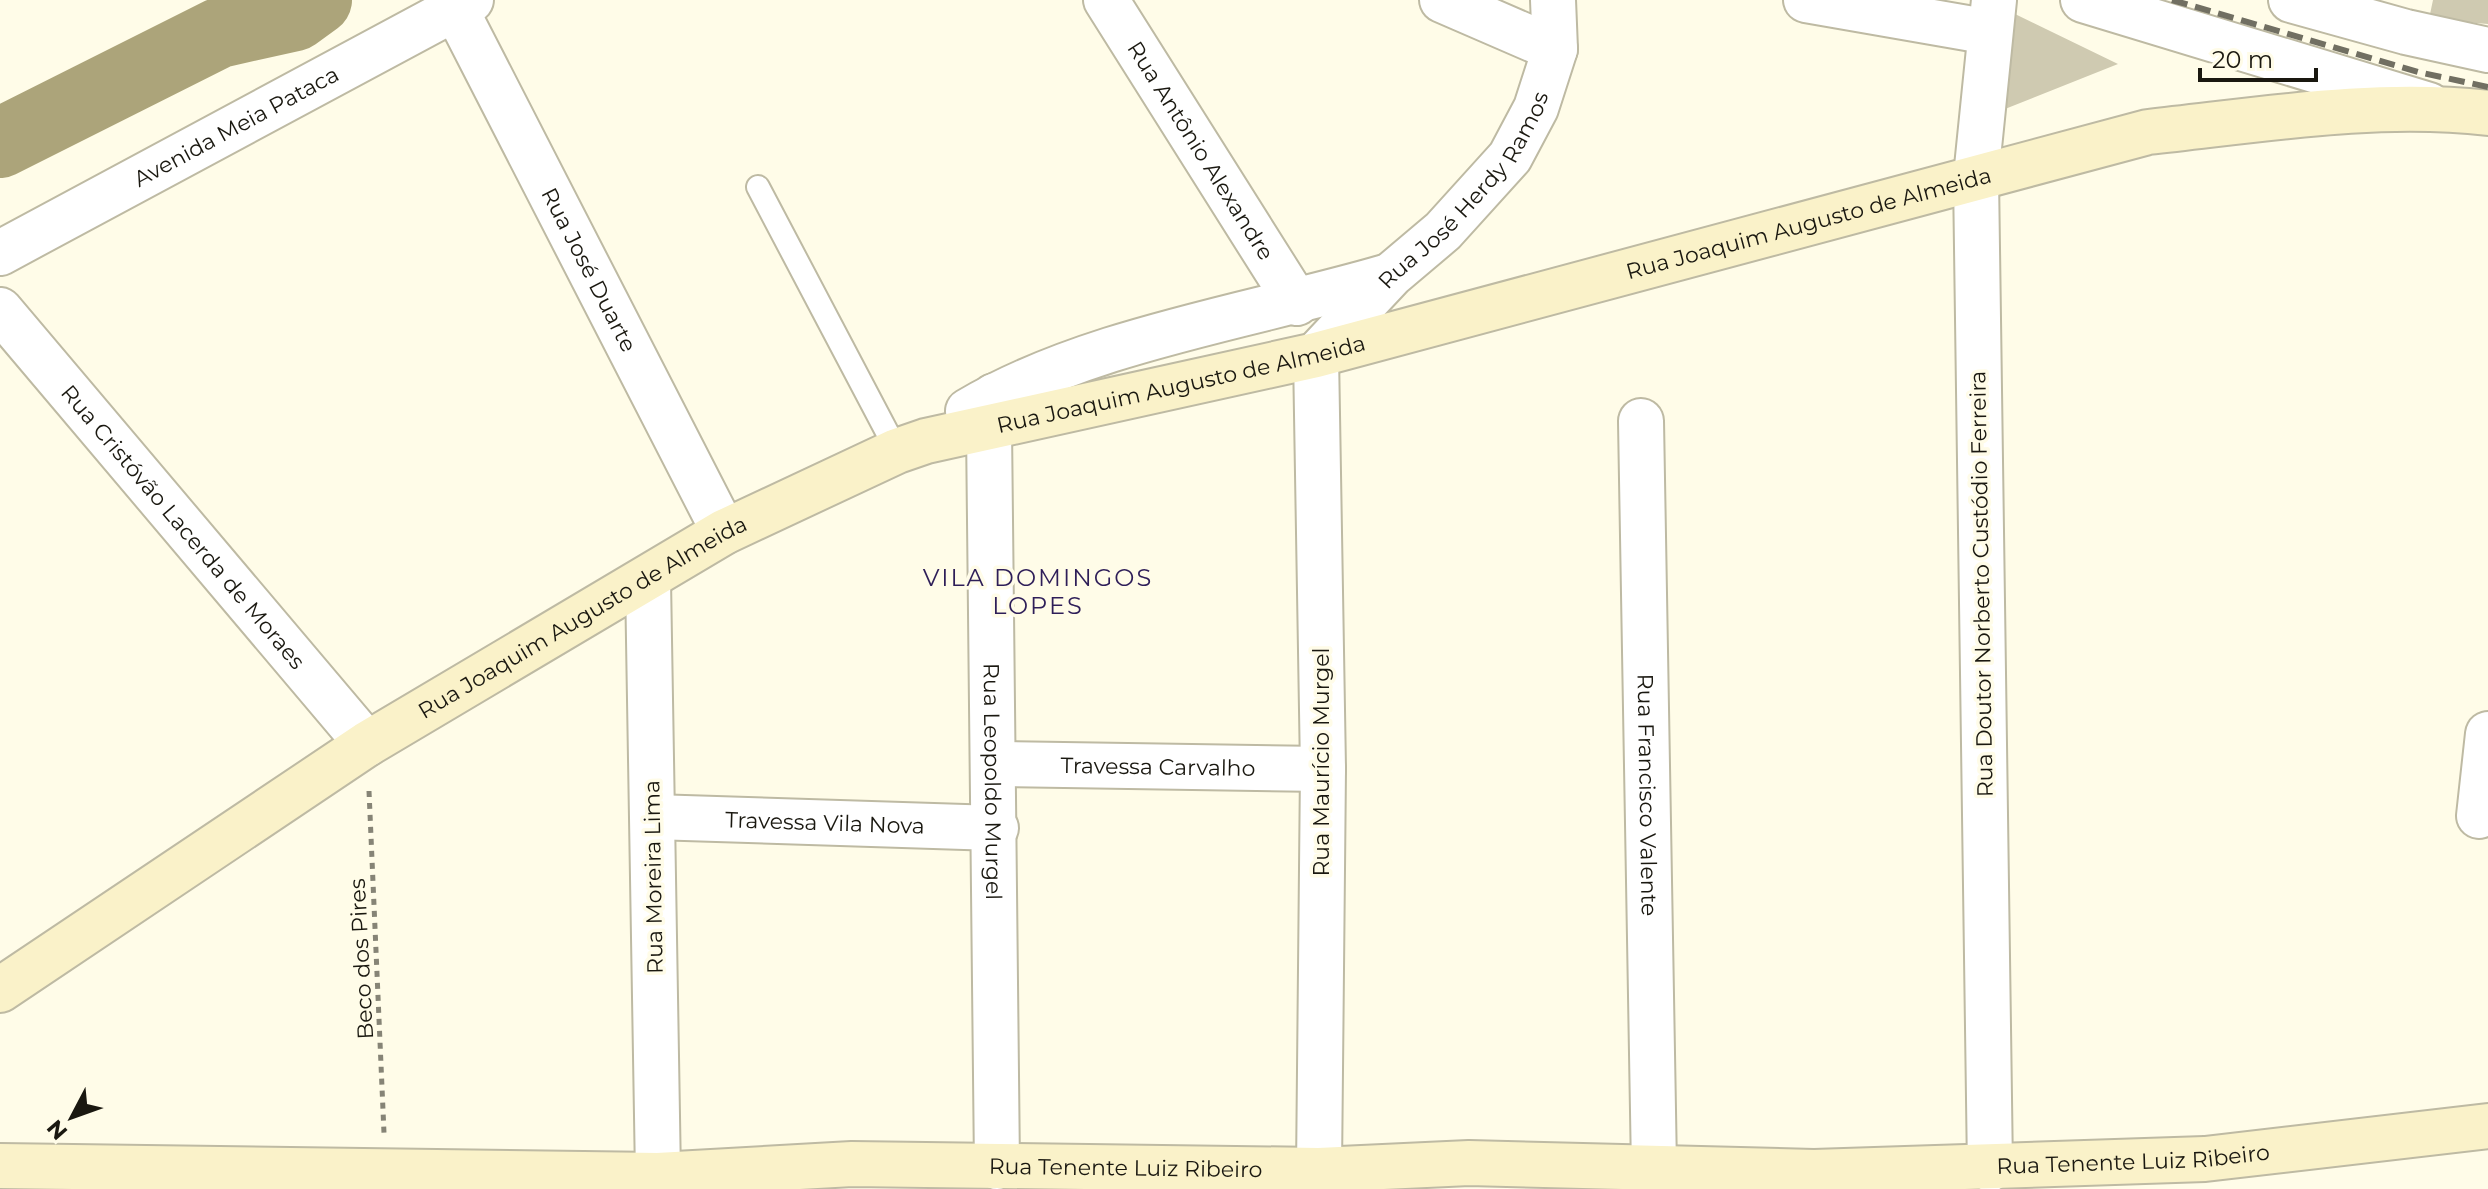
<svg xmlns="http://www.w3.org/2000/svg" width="2488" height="1189" font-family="Montserrat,sans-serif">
	<rect width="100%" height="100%" fill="#fffce8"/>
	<path fill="#cfcab1" d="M2433,0H2488V24L2429,19Z
		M2015,14L2118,64L2005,109Z"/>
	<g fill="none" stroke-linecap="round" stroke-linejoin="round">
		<path stroke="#aca47a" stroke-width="70" d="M0,143L219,33L295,16L317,0"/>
		<defs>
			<path id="lane" d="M758,187L897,451"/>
			<g id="street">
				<path id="s1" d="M1106,0L1297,303"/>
				<path d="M1442,0L1555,49"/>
				<path d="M1806,0L1990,32"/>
				<path d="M2083,0L2429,105"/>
				<path d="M2291,0L2406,32L2488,50"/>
				<path id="s2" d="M455,8L724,532"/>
				<path id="s3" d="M0,253L471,0"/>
				<path id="s4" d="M0,310L367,744"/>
				<path id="s5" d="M994,396L989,428L997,1167"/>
				<path d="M968,411C1087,340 1252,316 1385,277"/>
				<path id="s6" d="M1641,421L1654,1168"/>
				<path id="s7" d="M994,764L1323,769"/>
				<path d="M2479,816L2488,734"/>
				<path id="s8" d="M653,817L996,828"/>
				<path d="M1990,1169L1976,177L1994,0"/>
				<path id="s9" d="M1319,1170L1323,769L1316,355L1391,275L1443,231L1510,157L1536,108L1555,49L1553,0"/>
				<path d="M625,1189L658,1175L648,580"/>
			</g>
			<g id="secondary">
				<path id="s10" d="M0,990L367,744L724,532L897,451L926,441L1316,355L2148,132C2260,120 2376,100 2488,113"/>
				<path id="s11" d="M0,1166L658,1175L852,1164L1319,1170L1469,1163L1814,1172L2205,1159L2488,1126"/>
			</g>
		</defs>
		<use href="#lane" stroke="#bebaa3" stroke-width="26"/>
		<use href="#street" stroke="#bebaa3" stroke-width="48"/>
		<use href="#secondary" stroke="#bebaa3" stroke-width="48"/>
		<path stroke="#868476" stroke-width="5" stroke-dasharray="6 6" stroke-linecap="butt" d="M369,791L384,1133"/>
		<use href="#lane" stroke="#fff" stroke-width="22"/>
		<use href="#street" stroke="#fff" stroke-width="44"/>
		<use href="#secondary" stroke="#faf2c9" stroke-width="44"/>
		<path stroke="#716f62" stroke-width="6" stroke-dasharray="16 8" stroke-linecap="butt" d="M2172,0L2418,72L2488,87"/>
	</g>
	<g text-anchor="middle" stroke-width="7" stroke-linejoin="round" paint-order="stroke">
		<g font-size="22" fill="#1a1810" stroke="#fffce8">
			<text dy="8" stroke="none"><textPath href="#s3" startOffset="268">Avenida Meia Pataca</textPath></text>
			<text dy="8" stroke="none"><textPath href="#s1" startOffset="178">Rua Antônio Alexandre</textPath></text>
			<text dy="8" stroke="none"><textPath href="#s9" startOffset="1038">Rua José Herdy Ramos</textPath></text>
			<text dy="8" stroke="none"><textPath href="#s10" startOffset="1988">Rua Joaquim Augusto de Almeida</textPath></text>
			<text dy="8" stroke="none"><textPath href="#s2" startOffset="294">Rua José Duarte</textPath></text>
			<text dy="8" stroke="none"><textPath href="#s10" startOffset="1340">Rua Joaquim Augusto de Almeida</textPath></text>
			<text dy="8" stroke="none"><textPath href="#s4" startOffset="284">Rua Cristóvão Lacerda de Moraes</textPath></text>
			<text transform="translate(1981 584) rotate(-91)" y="8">Rua Doutor Norberto Custódio Ferreira</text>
			<text dy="8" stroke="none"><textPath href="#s10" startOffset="692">Rua Joaquim Augusto de Almeida</textPath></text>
			<text transform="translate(1321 762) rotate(-90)" y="8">Rua Maurício Murgel</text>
			<text dy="8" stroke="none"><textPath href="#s7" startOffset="164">Travessa Carvalho</textPath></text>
			<text dy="8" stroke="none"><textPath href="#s5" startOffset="386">Rua Leopoldo Murgel</textPath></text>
			<text dy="8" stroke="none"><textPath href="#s6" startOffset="374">Rua Francisco Valente</textPath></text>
			<text dy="8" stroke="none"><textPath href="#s8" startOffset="172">Travessa Vila Nova</textPath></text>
			<text transform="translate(653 877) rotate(-91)" y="8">Rua Moreira Lima</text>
			<text transform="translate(361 959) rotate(-93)" y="8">Beco dos Pires</text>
			<text dy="8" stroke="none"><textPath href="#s11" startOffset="2134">Rua Tenente Luiz Ribeiro</textPath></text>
			<text dy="8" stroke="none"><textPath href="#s11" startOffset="1126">Rua Tenente Luiz Ribeiro</textPath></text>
		</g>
		<g font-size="24" letter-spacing="2" fill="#2e1e58" stroke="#fffce8">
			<text x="1038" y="586">VILA DOMINGOS<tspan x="1038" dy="28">LOPES</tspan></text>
		</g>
	</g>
	<g transform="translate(72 1117) rotate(229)" stroke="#fffce8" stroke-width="6" paint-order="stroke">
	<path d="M0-6L14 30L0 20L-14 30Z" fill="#1a1810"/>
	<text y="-12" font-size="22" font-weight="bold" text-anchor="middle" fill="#1a1810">N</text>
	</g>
	<path d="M2200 68v12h116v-12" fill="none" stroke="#1a1810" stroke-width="4"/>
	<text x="2212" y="68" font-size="24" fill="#1a1810" stroke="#fffce8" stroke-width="6" paint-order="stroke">20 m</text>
</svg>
